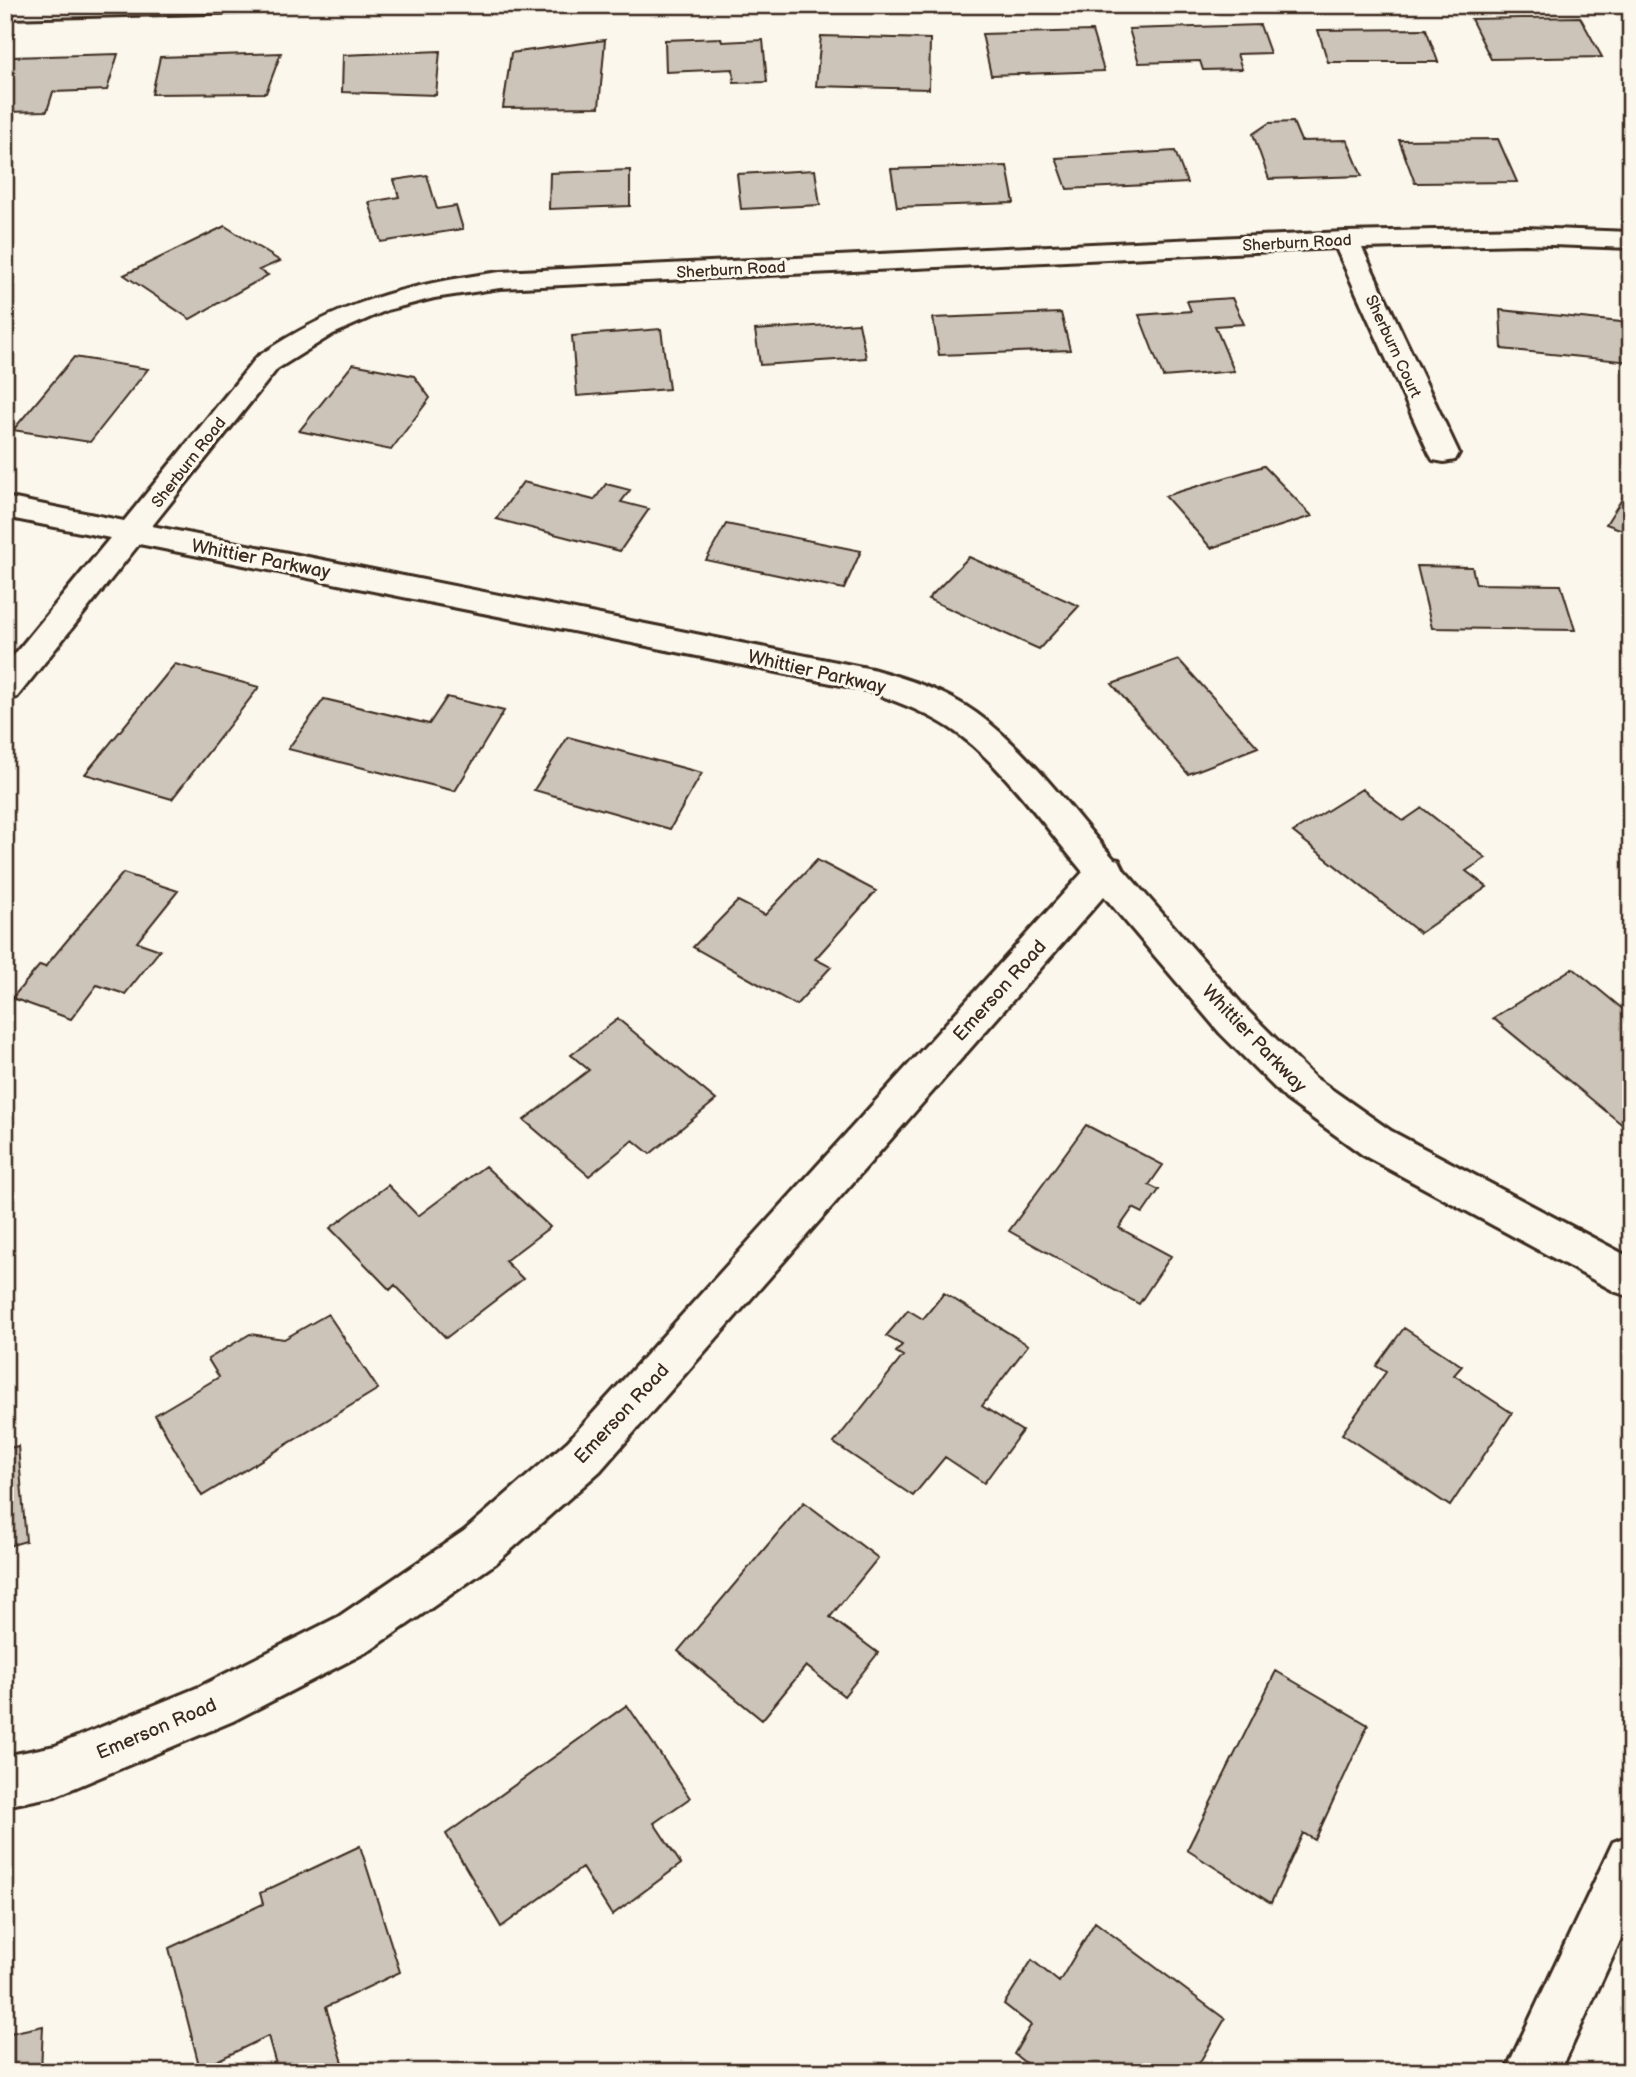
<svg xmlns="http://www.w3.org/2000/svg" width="1636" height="2077" font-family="'Balsamiq Sans',sans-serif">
	<rect width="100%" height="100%" fill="#fbf7ec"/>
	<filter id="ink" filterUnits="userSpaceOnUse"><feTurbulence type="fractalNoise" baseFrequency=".0143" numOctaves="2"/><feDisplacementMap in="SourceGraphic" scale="14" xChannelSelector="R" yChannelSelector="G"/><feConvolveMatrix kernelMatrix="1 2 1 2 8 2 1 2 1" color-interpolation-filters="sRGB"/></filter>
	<g filter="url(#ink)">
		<path fill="#ccc4b9" stroke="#3b2a1e" stroke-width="2" d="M1580,17L1602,57L1491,59L1471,19Z
			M1260,25L1270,53L1237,54L1242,69L1203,70L1200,61L1139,63L1129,29Z
			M1426,29L1438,62H1328L1318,30Z
			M1092,31L1104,71L991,75L982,34Z
			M821,36L930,39L929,89L816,86Z
			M721,38L722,42L763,40L767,82L734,83L733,69L666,72L665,40Z
			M605,40L599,107L503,108L511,53Z
			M440,51L436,95L342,92L343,55Z
			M281,53L266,93L152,94L160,57Z
			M118,54L107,90L53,92L47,111L5,112V72L11,57Z
			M1293,122L1301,141L1347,140L1362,176L1269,179L1253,134L1269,123Z
			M1498,139L1517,182L1415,183L1399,140Z
			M1624,148L1631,149V186L1623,185Z
			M1175,151L1187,183L1067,189L1056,158Z
			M1007,166L1014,203L897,207L891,169Z
			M630,170V206L549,209L550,173Z
			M815,170L820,205L741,209L737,174Z
			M427,175L437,209L456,206L463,229L381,242L369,202L399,197L394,180Z
			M225,226L280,261L259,270L268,275L190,319L124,275Z
			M1232,298L1244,324L1215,326L1234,371L1163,377L1139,315L1191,311L1187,301Z
			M1500,310L1631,323V362L1502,349Z
			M1061,313L1070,350L939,355L933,318Z
			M859,323L866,358L760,365L755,330Z
			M661,329L669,389L577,396L572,336Z
			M74,357L148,369L90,442L13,430Z
			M353,364L414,376L430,398L391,450L299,431Z
			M1264,466L1312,516L1211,548L1165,496Z
			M523,482L594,500L606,484L630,490L621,502L649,509L620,551L496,519Z
			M1631,485V533L1606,524Z
			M726,524L861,551L844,589L706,560Z
			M969,557L1079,606L1039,649L928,599Z
			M1417,566L1472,567L1476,584L1561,585L1575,630L1432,628Z
			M1179,660L1258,747L1188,774L1112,684Z
			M175,664L259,687L172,799L85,774Z
			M447,697L504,711L455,791L288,749L324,699L429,724Z
			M568,737L702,773L670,829L534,790Z
			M1362,789L1403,821L1422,808L1486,858L1466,871L1487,887L1420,933L1293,832Z
			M817,860L876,891L815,959L831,967L796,1005L693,947L738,901L765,915Z
			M123,873L178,891L137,942L160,950L125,994L97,985L71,1019L12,998L40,965L45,967Z
			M1573,968L1631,1016V1132L1493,1018Z
			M618,1019L716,1100L650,1154L633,1140L589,1176L524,1120L589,1070L571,1055Z
			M1086,1125L1163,1165L1149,1185L1159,1190L1143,1213L1133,1208L1119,1228L1171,1256L1139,1304L1009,1231Z
			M485,1166L550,1227L505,1261L523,1279L446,1338L395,1285L390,1290L330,1228L388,1185L418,1216Z
			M944,1293L1028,1345L982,1406L1022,1431L984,1483L945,1457L913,1496L834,1443L903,1356L896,1352L902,1345L886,1336L908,1310L923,1319Z
			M328,1314L378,1389L202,1496L155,1415L219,1377L208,1359L250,1334L284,1339Z
			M1404,1328L1462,1366L1454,1375L1512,1413L1450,1506L1342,1434L1386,1372L1376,1366Z
			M18,1446L26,1541L5,1547V1449Z
			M804,1502L878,1558L830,1617L878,1653L844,1696L806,1666L762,1720L678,1651Z
			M1276,1671L1368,1725L1315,1840L1303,1833L1271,1903L1187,1850Z
			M627,1705L690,1798L654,1823L681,1864L612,1915L582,1868L501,1927L446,1834Z
			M360,1846L400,1972L326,2007L344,2066L333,2072H278L268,2036L200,2069L169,1948L263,1904L260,1893Z
			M1095,1922L1225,2019L1194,2072H1037L1014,2054L1031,2025L1004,2004L1032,1960L1059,1982Z
			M43,2026L41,2072H5V2034Z"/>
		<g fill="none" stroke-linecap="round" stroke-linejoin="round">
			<defs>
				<path id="minor" d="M5,5H262L259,10L251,12L5,18Z
					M1525,228L1631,232V248L1525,244L1362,248L1459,453L1455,460L1444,462L1433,460L1429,453L1336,248L500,288L434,298L387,310L333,334L277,369L152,526L872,669C907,679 946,691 976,713C1030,752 1071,810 1114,859L1119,860L1124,870L1248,1011L1314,1077L1391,1131L1631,1258V1297L1616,1292L1363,1155L1286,1099L1220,1033L1104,896L600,1471L496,1563L372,1649L233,1721L55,1796L5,1806V1756L55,1746L199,1687L338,1617L464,1531L568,1441L1083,872C1045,827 999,760 950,728C924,711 895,701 866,690L139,544L17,697L5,700V666L110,538L5,517V497L124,521L257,357C338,302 404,285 500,272L1345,232Z
					M1631,1835V1917L1560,2072H1505L1613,1842Z"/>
			</defs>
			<use href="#minor" stroke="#3b2a1e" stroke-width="6"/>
			<use href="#minor" fill="#fbf7ec" fill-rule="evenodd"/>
		</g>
	</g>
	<g text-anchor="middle" stroke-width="6" stroke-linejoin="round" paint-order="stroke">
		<g font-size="16" fill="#3b2a1e" stroke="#fbf7ec">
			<text transform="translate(1297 242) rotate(-3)" y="6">Sherburn Road</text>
			<text transform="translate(731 269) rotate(-3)" y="6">Sherburn Road</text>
			<text transform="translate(1394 346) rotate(65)" y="6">Sherburn Court</text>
			<text transform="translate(188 462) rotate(-52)" y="6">Sherburn Road</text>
		</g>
		<g font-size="19" fill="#3b2a1e" stroke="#fbf7ec">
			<text transform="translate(261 558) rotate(11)" y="7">Whittier Parkway</text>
			<text transform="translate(817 671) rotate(13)" y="7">Whittier Parkway</text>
			<text transform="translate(999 990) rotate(-48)" y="7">Emerson Road</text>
			<text transform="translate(1255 1038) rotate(46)" y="7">Whittier Parkway</text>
			<text transform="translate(621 1413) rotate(-47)" y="7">Emerson Road</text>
			<text transform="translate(156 1728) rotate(-23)" y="7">Emerson Road</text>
		</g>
	</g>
	<rect width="1636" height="2077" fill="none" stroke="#fbf7ec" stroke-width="28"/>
	<rect x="14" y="14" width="1608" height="2049" fill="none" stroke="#3b2a1e" stroke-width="2.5" filter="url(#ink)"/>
</svg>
